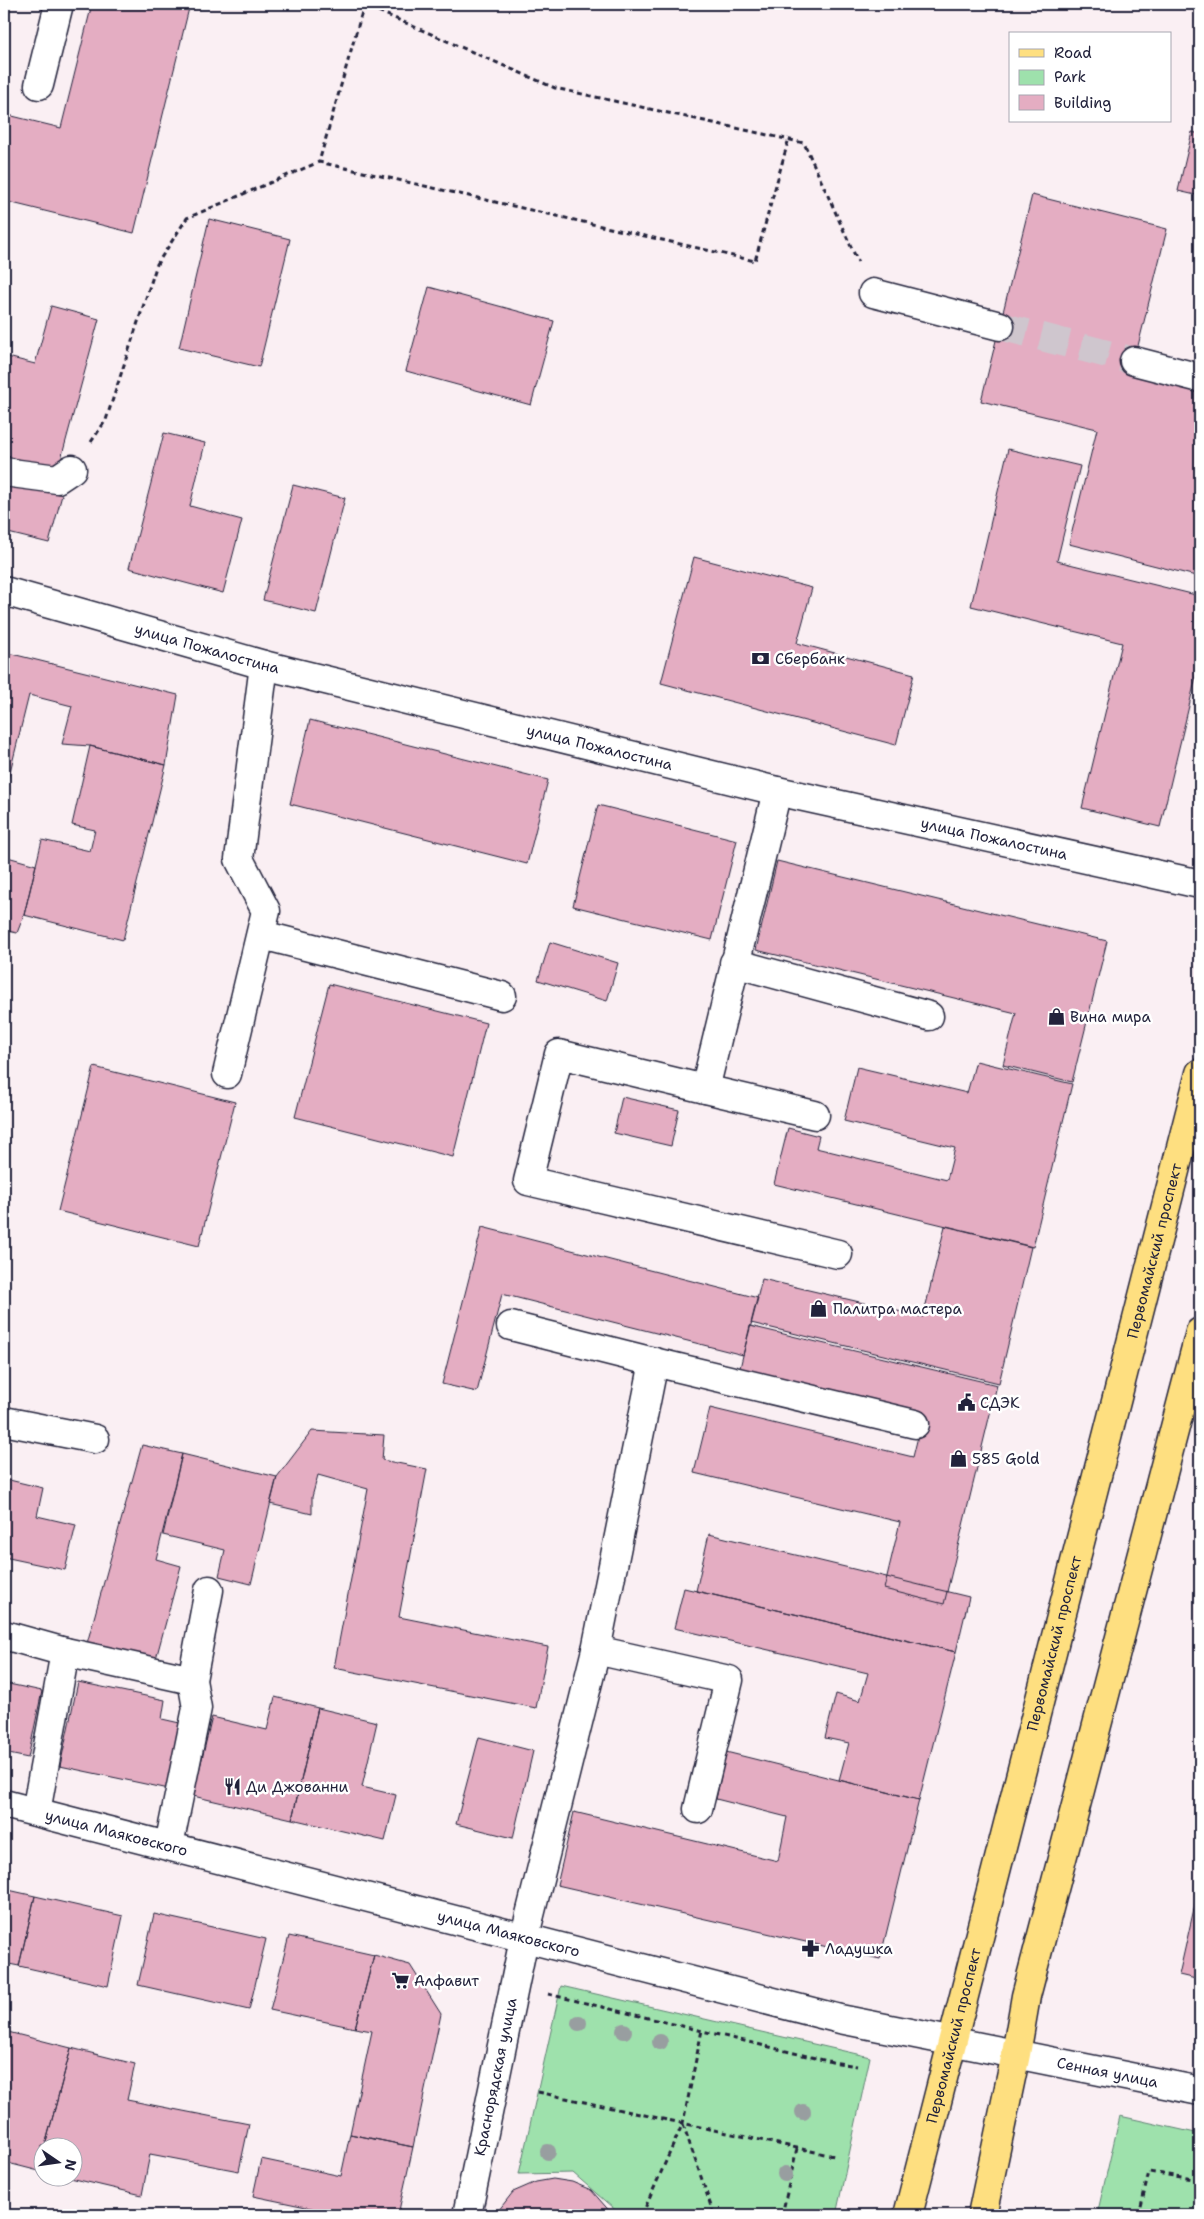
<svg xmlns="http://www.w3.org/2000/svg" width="1204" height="2219" font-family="'Shantell Sans',sans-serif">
	<rect width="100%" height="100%" fill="#faeff3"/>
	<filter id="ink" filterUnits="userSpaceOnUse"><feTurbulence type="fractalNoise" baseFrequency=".02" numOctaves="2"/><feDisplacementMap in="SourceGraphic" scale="10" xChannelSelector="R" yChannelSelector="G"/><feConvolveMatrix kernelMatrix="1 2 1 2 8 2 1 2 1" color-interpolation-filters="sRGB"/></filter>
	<g filter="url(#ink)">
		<path fill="#9ee1ac" stroke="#608274" d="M561,1986L870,2057L836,2215H621L573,2173L519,2174Z
			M1120,2116L1200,2134V2215H1097Z"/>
		<path fill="#e4adc2" stroke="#22223b" d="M92,4H190L134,233L4,201V114L61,128Z
			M1192,132L1200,134V196L1178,191Z
			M1032,195L1167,229L1131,374L1200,391V577L1069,544L1097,429L981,401Z
			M209,219L290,239L259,367L179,348Z
			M429,287L554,321L531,405L406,371Z
			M51,306L99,319L58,470L4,455V356L35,364Z
			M164,433L205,443L190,506L242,520L223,593L129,568Z
			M1008,449L1080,466L1057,561L1200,596V660L1160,827L1082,808L1122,643L971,606Z
			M4,480L62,495L49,543L4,532Z
			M293,485L345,498L316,613L263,600Z
			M694,557L812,588L797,643L914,674L896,745L661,683Z
			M4,652L178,695L166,765L90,746L62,744L72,706L29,695L6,788L4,787Z
			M310,720L548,780L527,864L290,804Z
			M90,746L166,765L123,940L24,915L42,840L90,851L95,830L72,825Z
			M598,805L737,840L712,940L573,906Z
			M4,856L36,865L24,915L17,933L4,930Z
			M777,861L1107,941L1072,1082L1003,1065L1016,1013L756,950Z
			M550,942L618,963L607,1001L538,980Z
			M329,984L486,1023L453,1157L295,1117Z
			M976,1061L1072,1084L1033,1247L774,1184L788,1128L819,1136L816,1148L947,1180L955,1148L844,1121L857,1067L967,1093Z
			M94,1067L235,1102L199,1246L58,1211Z
			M622,1097L679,1110L671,1146L614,1133Z
			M945,1226L1031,1247L999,1383L751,1323L762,1279L923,1317Z
			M482,1227L758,1298L743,1355L502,1294L477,1392L442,1384Z
			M750,1326L997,1385L944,1604L884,1589L900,1522L694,1473L710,1408L913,1457L924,1412L740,1368Z
			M312,1431L384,1435L382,1460L427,1469L399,1617L548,1647L536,1708L334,1668L368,1489L318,1475L312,1497V1514L270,1504L277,1477Z
			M142,1445L182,1454L156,1559L181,1566L154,1666L86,1647Z
			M182,1454L277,1477L251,1584L219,1576L225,1550L163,1535Z
			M5,1479L43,1488L37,1516L76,1525L65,1570L4,1557Z
			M709,1534L969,1597L956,1652L696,1591Z
			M684,1588L956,1652L919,1800L839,1780L849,1743L825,1738L836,1694L860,1701L868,1673L674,1628Z
			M78,1682L165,1700L162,1719L184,1724L169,1789L60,1766Z
			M4,1683L42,1691L28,1758L4,1753Z
			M275,1697L318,1708L292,1819L193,1796L212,1717L267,1730Z
			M318,1708L377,1722L362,1787L396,1795L385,1841L292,1819Z
			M479,1737L533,1751L513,1838L456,1824Z
			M726,1752L919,1800L880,1959L557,1885L574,1812L778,1861L787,1817L716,1799Z
			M1200,1882V1980L1179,1975Z
			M4,1889L35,1896L19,1966L4,1963Z
			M35,1896L123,1916L108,1986L19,1966Z
			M154,1914L266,1939L249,2010L138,1985Z
			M289,1936L374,1955L355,2028L270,2010Z
			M374,1955L410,1965L441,2014L413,2147L350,2134L372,2031L355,2028Z
			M4,2031L71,2048L45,2146H42L39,2171L4,2162Z
			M71,2048L135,2064L127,2100L249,2124L239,2171L150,2154L142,2195L62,2176H72V2146H45Z
			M350,2134L413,2147L398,2215H335V2213L253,2196L261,2159L341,2176Z
			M553,2179L572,2182L591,2190L613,2215H495L513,2192L536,2182Z"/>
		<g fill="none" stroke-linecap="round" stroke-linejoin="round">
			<path stroke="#cfc6ce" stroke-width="28" stroke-dasharray="28 14" stroke-linecap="butt" d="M1000,326L1134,361"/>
			<defs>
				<g id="minor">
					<path d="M39,85L59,4"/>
					<path d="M873,293L1000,326"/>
					<path d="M1134,361L1200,378"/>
					<path d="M4,472L57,479L72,469"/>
					<path id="s1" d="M4,591L264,665L777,791L1200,884"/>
					<path d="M777,791L705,1089L815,1115"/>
					<path d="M262,935L502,996"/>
					<path d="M734,963L929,1016"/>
					<path d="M227,1074L266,911L239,859L264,665"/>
					<path d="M705,1089L559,1054L528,1181L838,1254"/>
					<path d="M511,1326L654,1362L915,1424"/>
					<path d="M4,1421L95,1439"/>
					<path d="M4,1635L65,1652L36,1812"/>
					<path d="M596,1650L729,1680L698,1809"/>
					<path d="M65,1652L192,1680"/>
					<path id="s2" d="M4,1804L840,2019L1200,2091"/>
					<path d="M169,1845L197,1708L192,1680L209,1590"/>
					<path id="s3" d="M467,2215L524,1939L596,1650L654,1362"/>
				</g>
				<g id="major">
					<path id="s4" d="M908,2215L1200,1073"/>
					<path d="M982,2215L1016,2054L1026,1996L1200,1332"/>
				</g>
			</defs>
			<use href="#minor" stroke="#22223b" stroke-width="31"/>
			<use href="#major" stroke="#22223b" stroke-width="31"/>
			<path stroke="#22223b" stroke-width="3" stroke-dasharray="5 4" stroke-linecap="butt" d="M362,4L555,88L804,143L858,262
				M364,5L319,162L755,261L789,138
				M91,442L106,420L157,264L187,218L319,162
				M548,1994L832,2062L857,2066
				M538,2092L834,2156
				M683,2124L714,2215
				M642,2215L683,2123L702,2030
				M782,2215L797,2148
				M1139,2215L1149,2172L1200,2180
				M1194,2215L1200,2186"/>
			<use href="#minor" stroke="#fff" stroke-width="28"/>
			<use href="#major" stroke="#fedf80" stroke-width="28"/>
		</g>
		<g fill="#989ea0">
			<circle cx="579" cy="2023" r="8"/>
			<circle cx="624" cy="2031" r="8"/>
			<circle cx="660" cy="2042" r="8"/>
			<circle cx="803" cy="2112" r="8"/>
			<circle cx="548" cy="2152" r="8"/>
			<circle cx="785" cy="2174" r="8"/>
		</g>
	</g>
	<defs>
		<symbol id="bank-bare" viewBox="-9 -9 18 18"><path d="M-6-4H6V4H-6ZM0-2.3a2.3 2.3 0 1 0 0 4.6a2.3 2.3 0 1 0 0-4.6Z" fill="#22223b" stroke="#fff" stroke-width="2.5" paint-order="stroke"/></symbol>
		<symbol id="shop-bare" viewBox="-9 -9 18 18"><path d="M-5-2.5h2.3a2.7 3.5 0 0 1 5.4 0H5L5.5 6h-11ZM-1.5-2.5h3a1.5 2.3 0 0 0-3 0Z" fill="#22223b" stroke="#fff" stroke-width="2.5" paint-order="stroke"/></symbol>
		<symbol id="civic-bare" viewBox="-9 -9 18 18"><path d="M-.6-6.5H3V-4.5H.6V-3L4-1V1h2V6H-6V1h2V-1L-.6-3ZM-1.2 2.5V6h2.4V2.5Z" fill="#22223b" stroke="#fff" stroke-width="2.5" paint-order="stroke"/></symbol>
		<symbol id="restaurant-bare" viewBox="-9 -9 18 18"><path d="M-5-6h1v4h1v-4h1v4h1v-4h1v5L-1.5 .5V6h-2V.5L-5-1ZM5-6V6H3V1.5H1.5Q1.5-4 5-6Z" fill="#22223b" stroke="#fff" stroke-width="2.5" paint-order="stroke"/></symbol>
		<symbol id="pharmacy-bare" viewBox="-9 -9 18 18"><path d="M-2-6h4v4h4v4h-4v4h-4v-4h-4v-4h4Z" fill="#22223b" stroke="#fff" stroke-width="2.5" paint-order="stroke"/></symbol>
		<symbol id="supermarket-bare" viewBox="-9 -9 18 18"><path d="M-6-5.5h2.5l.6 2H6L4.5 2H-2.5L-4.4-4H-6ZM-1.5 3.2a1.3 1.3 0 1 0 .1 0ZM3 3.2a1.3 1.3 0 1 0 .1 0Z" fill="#22223b" stroke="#fff" stroke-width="2.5" paint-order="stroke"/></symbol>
	</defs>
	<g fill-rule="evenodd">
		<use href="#bank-bare" x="748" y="646" width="25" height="25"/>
		<use href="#shop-bare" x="1044" y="1004" width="25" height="25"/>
		<use href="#shop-bare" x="806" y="1296" width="25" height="25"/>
		<use href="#civic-bare" x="954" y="1390" width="25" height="25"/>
		<use href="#shop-bare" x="946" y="1446" width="25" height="25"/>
		<use href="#restaurant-bare" x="220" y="1774" width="25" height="25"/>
		<use href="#pharmacy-bare" x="798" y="1936" width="25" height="25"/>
		<use href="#supermarket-bare" x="388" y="1968" width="25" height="25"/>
	</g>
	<g text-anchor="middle" stroke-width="5" stroke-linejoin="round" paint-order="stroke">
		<g font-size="15" fill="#22223b" stroke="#fff">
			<text dy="5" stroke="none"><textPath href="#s1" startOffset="211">улица Пожалостина</textPath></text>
			<text dy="5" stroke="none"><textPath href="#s1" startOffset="616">улица Пожалостина</textPath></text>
			<text dy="5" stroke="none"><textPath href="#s1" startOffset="1021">улица Пожалостина</textPath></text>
			<text dy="5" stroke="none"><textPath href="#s4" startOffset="995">Первомайский проспект</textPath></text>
			<text dy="5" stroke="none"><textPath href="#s4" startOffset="590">Первомайский проспект</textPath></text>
			<text dy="5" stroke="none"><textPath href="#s2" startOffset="116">улица Маяковского</textPath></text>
			<text dy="5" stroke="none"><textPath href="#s2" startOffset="521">улица Маяковского</textPath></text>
			<text dy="5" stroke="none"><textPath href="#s4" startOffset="185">Первомайский проспект</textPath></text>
			<text dy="5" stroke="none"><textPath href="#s2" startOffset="1136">Сенная улица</textPath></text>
			<text dy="5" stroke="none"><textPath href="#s3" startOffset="141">Краснорядская улица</textPath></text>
		</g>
		<g font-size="15" fill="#22223b" stroke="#fff" text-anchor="start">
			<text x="775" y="664">Сбербанк</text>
			<text x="1070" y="1022">Вина мира</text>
			<text x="833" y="1314">Палитра мастера</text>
			<text x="980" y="1408">СДЭК</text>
			<text x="972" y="1464">585 Gold</text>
			<text x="246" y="1792">Ди Джованни</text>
			<text x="825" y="1954">Ладушка</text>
			<text x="414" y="1986">Алфавит</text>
		</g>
	</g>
	<rect width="1204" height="2219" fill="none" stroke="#fff" stroke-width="20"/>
	<rect x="10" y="10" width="1184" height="2199" fill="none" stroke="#22223b" stroke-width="2" filter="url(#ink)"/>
	<rect x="1009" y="32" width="162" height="90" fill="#ffffff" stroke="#a7a7b1"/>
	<rect x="1019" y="49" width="25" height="8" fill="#fedf80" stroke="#a7a7b1"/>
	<text x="1054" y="58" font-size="15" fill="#22223b">Road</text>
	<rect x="1019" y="70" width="25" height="15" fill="#9ee1ac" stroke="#a7a7b1"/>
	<text x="1054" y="82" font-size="15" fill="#22223b">Park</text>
	<rect x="1019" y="95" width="25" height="15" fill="#e4adc2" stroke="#a7a7b1"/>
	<text x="1054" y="108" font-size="15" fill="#22223b">Building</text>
	<g transform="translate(58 2162) rotate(103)"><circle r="24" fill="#ffffff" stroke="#a7a7b1"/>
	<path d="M0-4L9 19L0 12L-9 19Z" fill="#22223b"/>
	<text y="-8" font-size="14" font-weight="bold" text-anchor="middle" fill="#22223b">N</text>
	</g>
</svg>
